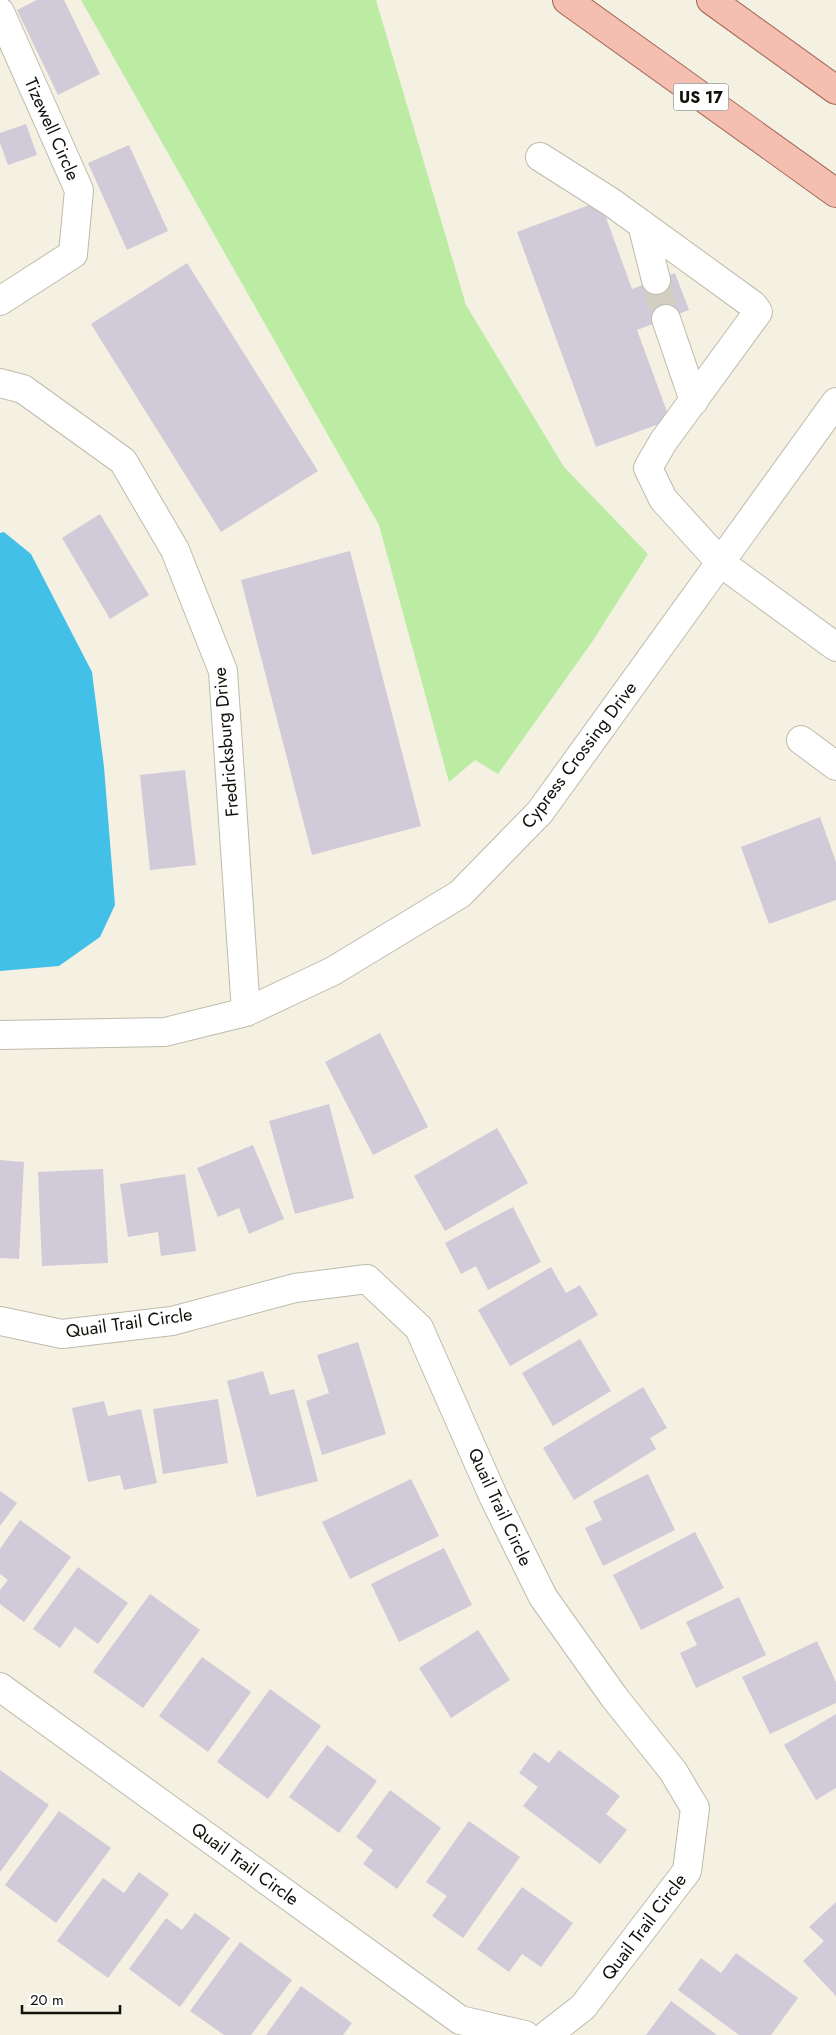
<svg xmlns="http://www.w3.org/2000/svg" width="836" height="2035" font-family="Jost,sans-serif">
	<rect width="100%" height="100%" fill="#f4f1e2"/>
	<path fill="#bceca4" d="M81,0H376L466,305L564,467L648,554L592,642L498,774L475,760L449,782L379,525Z"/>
	<path fill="#43c0e8" d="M4,532L31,554L92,672L104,767L115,905L100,937L59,966L0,971V533Z"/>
	<path fill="#d1cad8" d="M37,0H64L100,74L58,95L17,10Z
		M26,124L37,155L8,165L0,143V133Z
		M129,145L168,231L127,250L88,163Z
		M600,201L632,289L675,273L689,310L637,330L670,420L596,447L517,232Z
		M187,263L318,471L221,532L91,324Z
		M100,514L149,595L110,619L62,538Z
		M350,551L421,826L312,855L241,580Z
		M185,770L196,865L150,870L140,775Z
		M820,817L836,862V900L769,924L741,847Z
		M380,1033L428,1127L373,1155L325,1062Z
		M329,1104L354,1198L295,1214L269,1121Z
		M497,1128L528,1183L445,1231L414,1176Z
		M253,1145L284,1219L249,1234L239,1208L218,1217L197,1168Z
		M0,1160L24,1162L19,1259L0,1258Z
		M103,1169L108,1263L42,1266L38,1172Z
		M185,1174L196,1251L161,1256L158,1232L128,1237L120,1184Z
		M513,1207L541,1262L488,1290L476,1266L461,1274L445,1243Z
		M551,1267L566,1293L580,1285L598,1315L510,1366L478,1310Z
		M580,1339L611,1391L553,1426L522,1373Z
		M358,1342L386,1434L322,1455L306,1401L329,1393L317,1355Z
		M263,1371L270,1395L294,1389L318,1481L257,1497L227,1381Z
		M643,1387L667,1428L650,1438L656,1449L574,1500L543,1448Z
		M218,1399L228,1463L163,1474L153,1409Z
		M104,1401L108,1416L141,1409L157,1483L124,1490L120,1475L88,1482L72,1408Z
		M648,1474L675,1530L603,1566L585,1528L602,1520L593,1501Z
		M411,1479L439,1536L350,1579L322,1522Z
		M0,1491L17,1503L0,1526Z
		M20,1520L71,1557L24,1622L0,1604V1590L8,1580L0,1574V1549Z
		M695,1532L724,1588L641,1630L613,1575Z
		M444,1548L472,1605L399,1642L371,1584Z
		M78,1567L128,1603L98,1644L75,1627L60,1648L33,1629Z
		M150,1594L200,1630L143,1708L93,1672Z
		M739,1597L766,1655L696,1688L680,1653L697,1645L686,1622Z
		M478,1630L510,1680L451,1718L419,1668Z
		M817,1641L836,1682V1703L770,1734L742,1677Z
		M202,1657L251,1692L208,1752L159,1716Z
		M270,1689L321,1726L268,1799L217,1762Z
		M836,1714V1788L816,1800L784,1745Z
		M327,1745L377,1781L339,1833L289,1797Z
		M559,1750L620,1796L606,1814L627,1830L600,1864L523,1806L538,1787L519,1773L534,1752L549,1763Z
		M0,1770L49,1805L0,1872Z
		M390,1790L441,1828L397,1889L363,1864L373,1850L356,1837Z
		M59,1811L111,1848L56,1923L5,1885Z
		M469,1821L520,1857L463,1938L432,1916L447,1896L426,1882Z
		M139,1872L169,1894L108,1978L57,1941L103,1878L124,1893Z
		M522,1887L573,1923L541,1967L522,1954L509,1972L477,1949Z
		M836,1902V1996L803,1961L824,1941L809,1927Z
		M195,1913L230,1938L180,2007L129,1969L166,1918L182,1930Z
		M240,1942L292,1980L251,2035H224L190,2011Z
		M736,1953L798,1998L771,2035H739L678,1990L701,1958L721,1973Z
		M301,1986L352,2023L343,2035H266Z
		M671,2001L717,2035H646Z"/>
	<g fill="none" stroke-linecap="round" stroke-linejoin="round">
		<path stroke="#d2cfc2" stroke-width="28" stroke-dasharray="28 14" stroke-linecap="butt" d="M656,280L666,319"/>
		<defs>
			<path id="minor" d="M0,12L79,190L73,254L0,301
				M540,157L611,202L753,305L758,312L663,442L648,468L663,499L721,563L836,647
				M642,224L656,280
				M666,319L694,401
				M0,383L23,389L123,461L175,550L223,671L246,1012
				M801,740L836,766
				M0,1035L165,1032L246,1012L333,971L460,894L540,812L836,402
				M0,1321L62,1334L172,1321L295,1288L367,1279L419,1328L494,1498L543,1597L614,1697L673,1771L695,1808L687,1871L583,2007L547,2035
				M0,1687L460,2020L525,2035"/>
			<path id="major" d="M567,0L836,193
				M711,0L836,90"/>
		</defs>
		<use href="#minor" stroke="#bebbac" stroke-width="30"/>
		<use href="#major" stroke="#a06454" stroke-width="30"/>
		<use href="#minor" stroke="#fff" stroke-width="28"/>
		<use href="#major" stroke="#f4beb0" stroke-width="28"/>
	</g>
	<g text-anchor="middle" stroke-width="5" stroke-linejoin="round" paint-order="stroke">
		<rect fill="#fff" stroke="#585854" stroke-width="1" x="673.5" y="83.5" width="55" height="27" rx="4"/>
		<g font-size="16" font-weight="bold" fill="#11100b">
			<text x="701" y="103">US 17</text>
		</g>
		<g font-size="18" fill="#11100b" stroke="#fff">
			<text transform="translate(52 129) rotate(66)" y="6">Tizewell Circle</text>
			<text transform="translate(226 742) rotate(-95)" y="6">Fredricksburg Drive</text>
			<text transform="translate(579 755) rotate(-53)" y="6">Cypress Crossing Drive</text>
			<text transform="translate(129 1323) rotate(-8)" y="6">Quail Trail Circle</text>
			<text transform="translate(500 1507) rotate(65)" y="6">Quail Trail Circle</text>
			<text transform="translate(245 1864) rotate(36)" y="6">Quail Trail Circle</text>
			<text transform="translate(644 1927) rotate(-53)" y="6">Quail Trail Circle</text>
		</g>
	</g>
	<path d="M22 2005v8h98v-8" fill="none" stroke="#11100b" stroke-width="2.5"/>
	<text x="30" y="2005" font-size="15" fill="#11100b" stroke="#ffffff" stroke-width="4" paint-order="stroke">20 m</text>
</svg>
